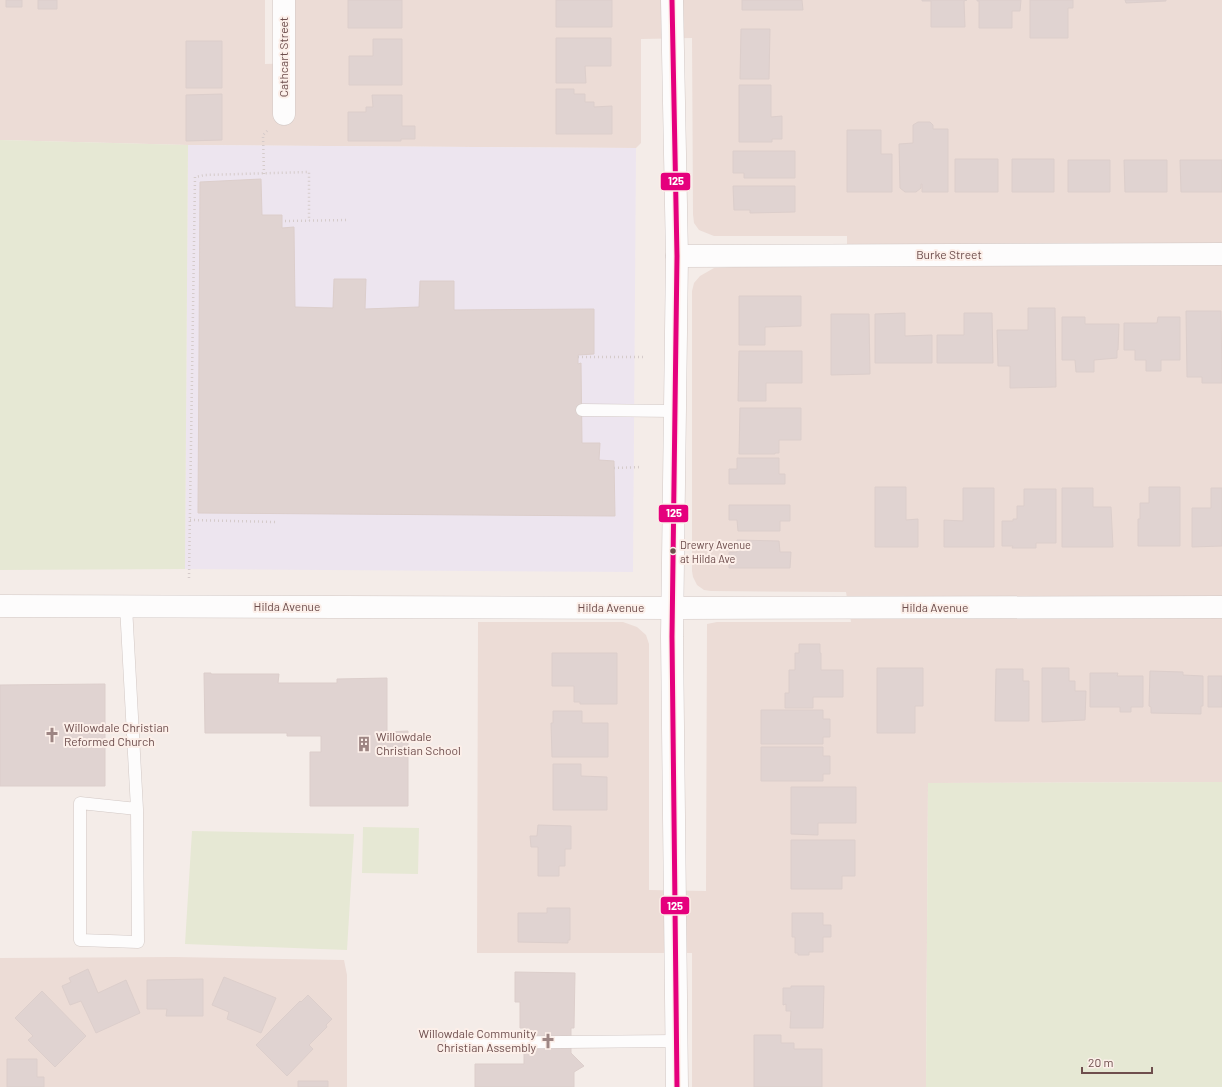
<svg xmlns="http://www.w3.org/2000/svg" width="1222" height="1087" font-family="Barlow,sans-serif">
	<rect width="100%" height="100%" fill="#f4ece8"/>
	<path fill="#ecdcd6" d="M0,0H265V64L295,63L294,0H1222V782L928,783L926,1087H692V953H477L478,622H623L637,627L646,635L649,644V890L706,891L707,624L717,622H851L846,592L711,591L704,590L697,585L693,577L692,571V291L694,283L700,276L714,268L733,267H847V236H714L699,230L694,223L693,214L692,38L641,39V143L636,148L188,145L0,140Z
		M175,957L344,960L347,975V1087H0V958Z"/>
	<path fill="#ede5ef" d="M188,145L636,148L633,572L185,569Z"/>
	<path fill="#e6e8d4" d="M0,140L188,145L185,569L0,570Z
		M1222,782V1087H926L928,783Z
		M363,827L419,828L418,874L362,873Z
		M192,831L354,834L347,950L185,944Z"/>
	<path fill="#e0d3d1" stroke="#dccecb" d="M6,0H22V7H6Z
		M38,0H57V9H38Z
		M348,0H402V28H348Z
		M556,0H612V27H556Z
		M742,0H802L803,10H742Z
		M922,0H967L964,1L965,27H931V1H922Z
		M977,0H1021L1020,11H1012V28H979V1H977Z
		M1030,0H1073V8H1068V38H1030Z
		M1125,0H1166V1L1126,3Z
		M741,29H770L769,79H740Z
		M556,38H611V66H585L586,83H556Z
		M373,39H402V85H349V56H373Z
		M186,41H222V88H186Z
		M739,85H771V117L782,116V139H772V142H739Z
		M556,89H574V94H585V102H594V107L612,106V134H556Z
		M222,94V140L186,141V95Z
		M372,95H402V126H415V139H401V141H348V112H366V107H373Z
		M918,122H930L933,125V129H948V192H922V184H921V188L916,192H905L900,188L899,144L913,143V125Z
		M847,130H881V154H892V192H847Z
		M733,151H795V178H744V173H733Z
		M955,159H998V192H955Z
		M1012,159H1054V192H1012Z
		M1068,160H1110V192H1068Z
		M1124,160H1167V192H1125Z
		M1180,160H1222V192H1181Z
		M261,179L262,215H282V228L294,227L295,307L333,308L334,279H366L365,309L419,307L420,281H454V310L594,309V354L578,355V364L581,363L582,443H600L599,460L614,461L615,516L198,513L200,182Z
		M733,186H795V212L750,213V210H734Z
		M739,296H801V326L765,327V345H739Z
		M1028,308H1055L1056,387L1010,388V366H998L997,330H1028Z
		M1186,311H1221L1222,383H1202V377H1187Z
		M905,313V336L932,335V363H875V314Z
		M964,313H992L993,363H937V335H964Z
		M831,314H869L870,374L831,375Z
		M1062,317H1085V324H1119L1118,350H1117V358L1094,360V372H1076L1075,360H1062Z
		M1158,317H1180V360H1161V371H1146V360H1135V350H1124V323H1157Z
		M739,351H802V383H766V401H738Z
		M740,408H801V440H779V453H775V454H739Z
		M737,458H779V474H785V484H729V469H737Z
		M875,487H906V520L918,519V547H875Z
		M1149,487H1180V546H1138V519H1140V503H1149Z
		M963,488H994V547H944V520L963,521Z
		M1062,488H1093V507H1111L1113,547H1062Z
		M1211,488H1222V546L1192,547V508H1211Z
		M1024,489H1056V543H1036V548H1012L1013,546H1002V521H1013V519H1017V506H1024Z
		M729,505H790V521H780V531H738L737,520H729Z
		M737,540L779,541L780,552H791L790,568H729V552H737Z
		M799,644H820V653H821V670H843V697H813V708H785V693H789V670H795V653H799Z
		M552,653H617V704H580V702H574V686H552Z
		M877,668H923V706H915V733H877Z
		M1042,668H1069V681H1075V691H1086L1085,720L1042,722Z
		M996,669H1023V681H1029V721H995Z
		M1150,671L1183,672V675L1203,676V706H1201V714L1151,713V707L1149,706Z
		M204,673H211V674H279L278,683H337V679L387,678V732L408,731V806H310V752H321V736H287V733H205Z
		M1090,673H1118L1117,676H1143V707H1131V712H1120V707H1090Z
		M1208,676H1222V707H1208Z
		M105,684V786H0V685Z
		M761,710H823V719H830V737H823V744H761Z
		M553,711H582V723H608V757H552L551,723H553Z
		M761,747H823V756H830V774H823V781H761Z
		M553,764H581V776L607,777V810H553Z
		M791,787H856V823H818V835L791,834Z
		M538,825L571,826V849H565V866H559V876H538V847H531L530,836H537Z
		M791,840H855V876H842V889H791Z
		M547,908H570V940H568V943L518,942V913H547Z
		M792,913H823V925H831V937H823V952H809V955H798V953H795V937H792Z
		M88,969L98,993L126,980L140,1013L96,1033L81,1001L70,1005L62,986L71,982L69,978Z
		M515,972L575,973L574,1028H571V1053L584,1066L574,1072V1087H475V1064H524V1028H520V1002H515Z
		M224,977L276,998L261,1033L227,1019L229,1012L212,1005Z
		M203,979V1016H166L167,1009H147V980Z
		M791,986H824L823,1028H790L791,1011H786V1004L783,1005V988H791Z
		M42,991L86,1036L55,1067L28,1040L33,1036L15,1018Z
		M308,995L332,1019L326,1025L327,1027L309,1045L313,1049L287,1076L256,1045L300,1001L301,1002Z
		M754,1035H781V1043H794V1049H822V1087H754Z
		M7,1059H37V1077H44V1087H7Z
		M298,1081H328V1087H298Z"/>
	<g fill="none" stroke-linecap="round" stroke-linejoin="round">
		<defs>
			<path id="service" d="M582,410L675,411
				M126,606L137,809L138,942L80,940V803L137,809
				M451,1043L676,1041"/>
			<path id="minor" d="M284,0V114
				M677,256L1222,254"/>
			<path id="tertiary" d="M672,0L677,256L672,637L677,1087
				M0,606L673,608L1222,607"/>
		</defs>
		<use href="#service" stroke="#d2c8c5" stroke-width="13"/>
		<use href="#minor" stroke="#d2c8c5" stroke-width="23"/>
		<use href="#tertiary" stroke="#d2c8c5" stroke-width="23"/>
		<path stroke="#d5cbca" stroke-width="2.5" stroke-dasharray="1 3" stroke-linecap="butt" d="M264,174L263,135L268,130
			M285,221L349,220
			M578,357H643
			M614,468L642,467
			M190,520L275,522
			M189,578L195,177L205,175L309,172V221"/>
		<use href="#service" stroke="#fdfcfc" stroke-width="12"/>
		<use href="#minor" stroke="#fdfcfc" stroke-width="22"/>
		<use href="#tertiary" stroke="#fdfcfc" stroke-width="22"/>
		<defs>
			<path id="bus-1" d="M672,0L677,256L672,637L677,1087"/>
		</defs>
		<use href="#bus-1" stroke="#fcefe9" stroke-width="8"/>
		<use href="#bus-1" stroke="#e5007d" stroke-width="5"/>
	</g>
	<defs>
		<symbol id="church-bare" viewBox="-9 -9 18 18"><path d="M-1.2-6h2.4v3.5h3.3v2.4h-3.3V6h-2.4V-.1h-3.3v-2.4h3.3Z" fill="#9d8583" stroke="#fcefe9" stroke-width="2.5" paint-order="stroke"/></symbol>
		<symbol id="building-bare" viewBox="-9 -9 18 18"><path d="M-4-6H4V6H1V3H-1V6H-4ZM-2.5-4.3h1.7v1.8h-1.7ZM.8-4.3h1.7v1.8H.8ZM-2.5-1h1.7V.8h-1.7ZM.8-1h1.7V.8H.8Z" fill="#9d8583" stroke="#fcefe9" stroke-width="2.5" paint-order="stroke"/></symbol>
	</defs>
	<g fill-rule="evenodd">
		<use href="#church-bare" x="41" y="724" width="22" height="22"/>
		<use href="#building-bare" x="353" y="733" width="22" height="22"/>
		<use href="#church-bare" x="537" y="1030" width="22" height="22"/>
	</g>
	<circle fill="#6e4e4d" stroke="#fcefe9" stroke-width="1.5" cx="673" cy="551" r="3.5"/>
	<g text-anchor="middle" stroke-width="4" stroke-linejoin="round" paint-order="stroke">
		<g font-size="11" fill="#6e4e4d" stroke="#fcefe9" text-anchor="start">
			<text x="680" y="549">Drewry Avenue<tspan x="680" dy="14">at Hilda Ave</tspan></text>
		</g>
		<g font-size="12" fill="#6e4e4d" stroke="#fcefe9">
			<text transform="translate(284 57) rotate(-90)" y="4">Cathcart Street</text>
			<text x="949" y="259">Burke Street</text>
			<text x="287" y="611">Hilda Avenue</text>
			<text x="611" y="612">Hilda Avenue</text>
			<text x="935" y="612">Hilda Avenue</text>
		</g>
		<g font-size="12" fill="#6e4e4d" stroke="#fcefe9" text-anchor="start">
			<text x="64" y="732">Willowdale Christian<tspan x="64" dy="14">Reformed Church</tspan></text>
			<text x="376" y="741">Willowdale<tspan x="376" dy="14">Christian School</tspan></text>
			<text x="536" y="1038" text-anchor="end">Willowdale Community<tspan x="536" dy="14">Christian Assembly</tspan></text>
		</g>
	</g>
	<g stroke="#fcefe9" stroke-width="1.5">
		<rect x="660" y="172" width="31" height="19" rx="4" fill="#e5007d"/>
		<rect x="658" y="504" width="31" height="19" rx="4" fill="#e5007d"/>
		<rect x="660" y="896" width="30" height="19" rx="4" fill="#e5007d"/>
	</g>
	<g font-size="11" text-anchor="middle" font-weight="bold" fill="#fff">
		<text x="676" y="185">125</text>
		<text x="674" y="517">125</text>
		<text x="675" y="910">125</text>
	</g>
	<path d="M1082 1067v6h70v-6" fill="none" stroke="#6e4e4d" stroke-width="2"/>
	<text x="1088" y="1067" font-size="12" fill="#6e4e4d" stroke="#fcefe9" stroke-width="3" paint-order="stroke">20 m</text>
</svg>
